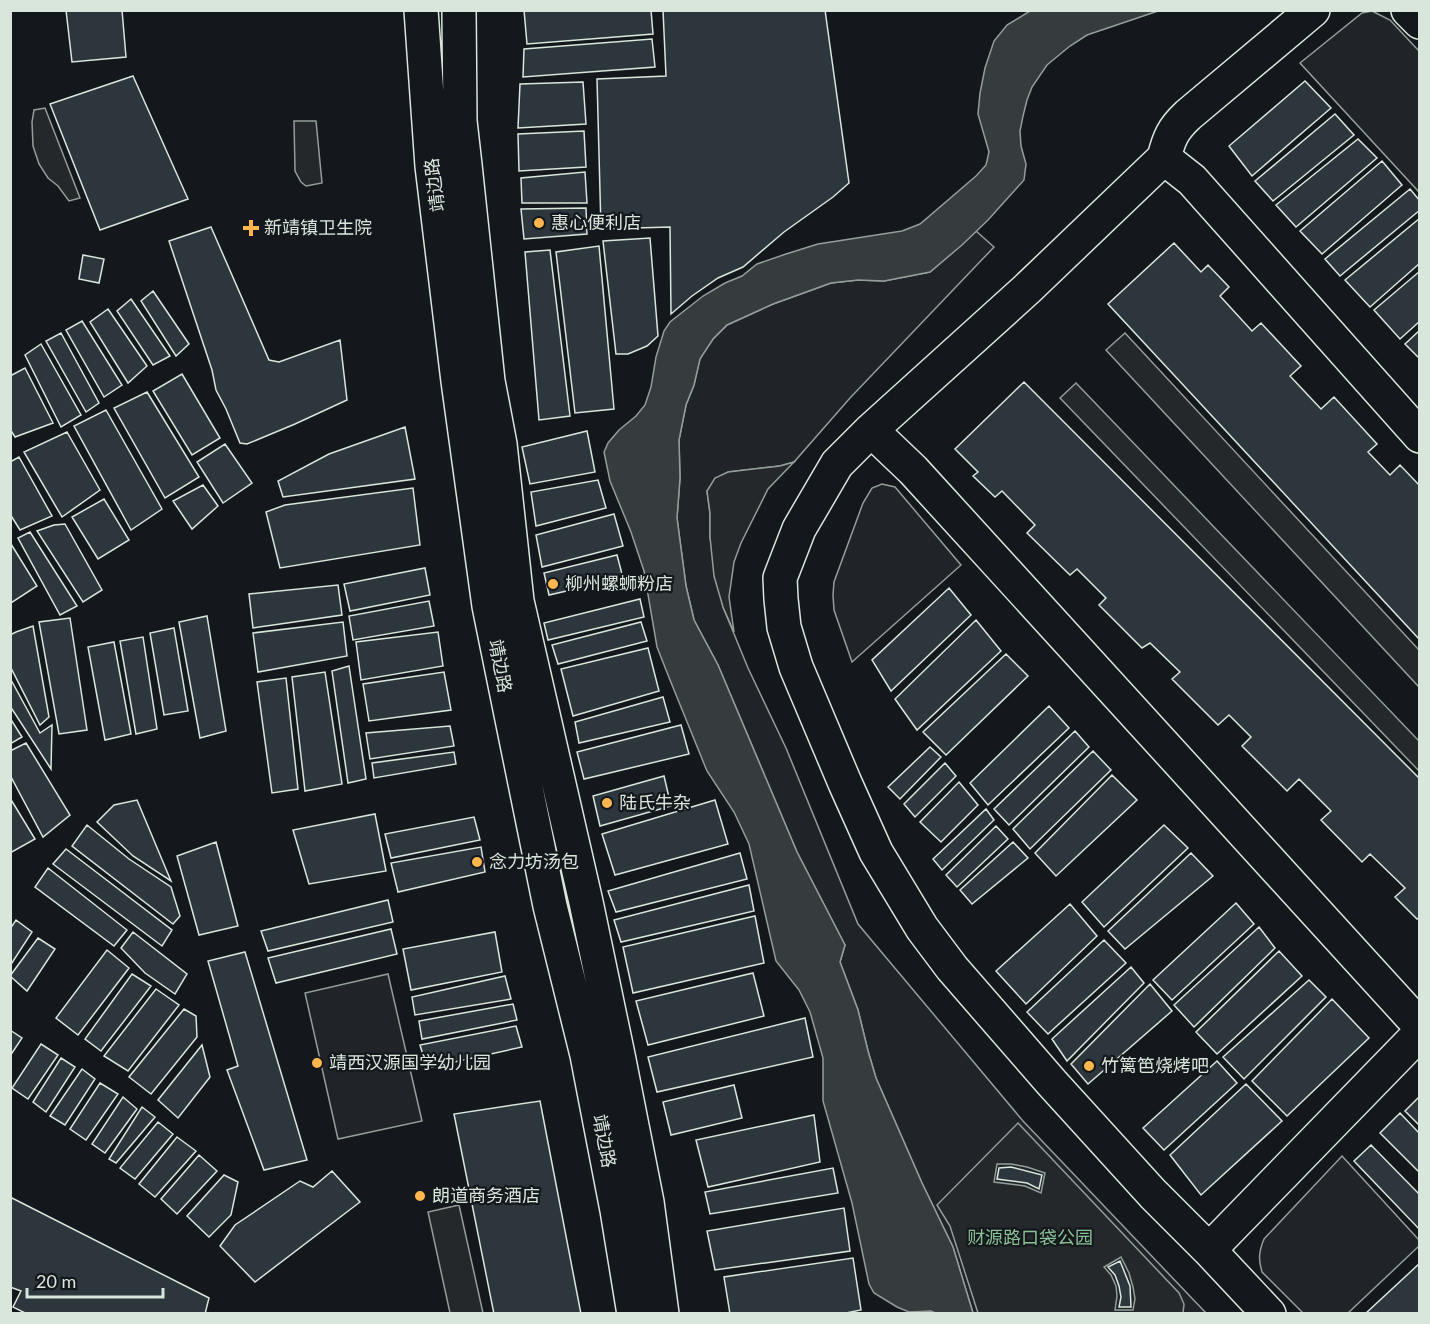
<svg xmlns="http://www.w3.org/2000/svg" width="1430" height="1324" font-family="Lato,'Noto Sans SC',sans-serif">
	<rect width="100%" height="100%" fill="#14181c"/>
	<path fill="#202428" stroke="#939e99" stroke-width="1.5" d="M1372,11L1390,20L1419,51V192L1300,63L1362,13Z
		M976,231L994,247L850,398L794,462L780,466L728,472L707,491L710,513V537L723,607L748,668L786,748L858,924L1023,1121L1206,1313H973L953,1247L922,1183L876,1078L868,1051L858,1010L840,962L845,945L797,852L718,665L694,620L686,586L677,518L680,478L679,440L686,405L694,385L700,358L713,339L727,325L773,304L831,283L858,280L884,281L930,272Z
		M882,484L895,487L961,565L852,662L834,610L833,595L834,582L863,503L872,488Z
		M388,974L422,1121L338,1139L305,993Z
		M1342,1156L1419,1240V1246L1348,1313H1303L1262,1272C1258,1259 1259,1251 1264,1239Z"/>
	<path fill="#24282b" stroke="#939e99" stroke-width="1.5" fill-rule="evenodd" d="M45,108L80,198L69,201L58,186L48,178L39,164L33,146L32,122L34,110Z
		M294,121H316L322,183L306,186L301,182L295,171Z
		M1125,333L1419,650V687L1106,350Z
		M1076,383L1419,741V771L1060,398Z
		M794,462L768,489L741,543L734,562L729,597L734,632L723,607L714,576L710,537V513L707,491L715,478L728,472L780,466Z
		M1018,1123L1179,1293L1184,1304L1183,1313H978L950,1226L937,1205ZM997,1164H1011L1027,1167L1045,1173L1041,1193L1025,1186L994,1182ZM1121,1257L1129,1273L1133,1287L1135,1299L1133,1310H1115L1117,1296L1116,1286L1111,1275L1104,1267Z
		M459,1205L483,1313H450L428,1212Z"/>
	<path fill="#363b3e" stroke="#939e99" stroke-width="1.5" d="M1030,11H1158L1087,35L1070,46L1047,65L1032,87L1027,100L1023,116L1020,131L1021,146L1026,164L1024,180L988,220L962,245L930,272L884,281L858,280L831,283L773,304L727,325L713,339L700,359L694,385L686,405L679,440L680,478L677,518L686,586L694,620L718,665L797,852L845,945L840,962L858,1010L868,1051L876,1078L922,1183L953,1247L973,1313H935L931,1311L909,1312L897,1307L874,1293L869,1284L852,1203L823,1101V1058L810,1012L799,990L776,961L749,844L734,812L707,771L670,680L657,647L644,571L631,532L610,481L604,452L608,443L619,430L636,416L645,405L651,387L656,357L664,331L670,322L703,296L725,283L742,276L757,264L786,254L818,244L902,231L920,224L976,176L986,165L989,152L978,114L980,93L985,68L994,41L1007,25Z"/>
	<path fill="#2c363c" stroke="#d8e6dc" stroke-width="1.5" d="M66,10H122L126,57L72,62Z
		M524,10H651L653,34L527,44Z
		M663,10H825L849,183L833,197L784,232L743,267L718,278L692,296L671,314L670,227L601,229L597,79L666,76Z
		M652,39L655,67L523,77L524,49Z
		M133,76L188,199L100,230L50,104Z
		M1305,81L1331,108L1252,176L1229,146Z
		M583,82L586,124L518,128L520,84Z
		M1335,114L1354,135L1273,201L1255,181Z
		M584,131L586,167L519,171L518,134Z
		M1358,139L1377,158L1296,227L1276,205Z
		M1382,161L1402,185L1322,254L1300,231Z
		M585,172L587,203H522L521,178Z
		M1410,189L1420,201V210L1340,276L1325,259Z
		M586,208L587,234L524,239L521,209Z
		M1420,218V263L1370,307L1345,280Z
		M211,227L269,360L279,362L340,340L347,400L295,424L247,444L240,443L226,409L216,390L212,370L169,241Z
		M650,238L658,336L647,346L628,354H616L603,241Z
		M1174,243L1201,272L1208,265L1229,287L1220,296L1252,331L1261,323L1301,366L1290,376L1321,409L1334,397L1377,444L1368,452L1390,475L1400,465L1420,486V640L1108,304Z
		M599,246L614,409L575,413L556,252Z
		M550,250L570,416L539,420L525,252Z
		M83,255L104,259L99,283L79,279Z
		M1420,271V321L1400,339L1374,310Z
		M153,291L189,344L176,356L141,301Z
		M131,299L170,356L153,365L117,311Z
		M108,309L147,366L128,383L90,322Z
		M82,321L122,385L104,397L66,330Z
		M1420,330V359L1405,344Z
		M61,333L99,403L86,412L46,341Z
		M41,344L81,415L61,427L25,355Z
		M25,368L53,423L15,437L10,429V376Z
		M182,374L220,438L192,455L153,391Z
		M1024,382L1420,779V917L1417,919L1395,897L1405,888L1370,854L1362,862L1321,820L1331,811L1299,779L1287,791L1242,746L1251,737L1229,715L1218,725L1172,679L1180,672L1150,643L1142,648L1099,605L1106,598L1077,569L1070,575L1027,533L1035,525L1002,491L995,497L973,476L978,472L955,449Z
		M147,392L199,477L165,498L114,408Z
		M106,410L162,509L131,530L74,426Z
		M405,427L415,479L283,497L278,481L329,454Z
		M587,431L595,472L530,484L522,447Z
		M67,432L100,490L62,517L24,452Z
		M225,444L252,483L223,503L197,462Z
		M19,457L52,516L20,530L10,514V462Z
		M598,480L606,508L536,526L531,492Z
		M203,485L218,506L192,529L173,501Z
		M413,488L420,545L280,568L266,512L285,505Z
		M104,499L129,540L98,559L72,517Z
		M614,514L623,546L542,567L536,535Z
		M65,524L102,590L83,602L37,531L54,525Z
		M30,532L77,606L60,615L18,538Z
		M11,544L37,586L11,603L10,545Z
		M617,555L623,578L549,595L544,573Z
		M425,568L430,595L350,611L344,584Z
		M338,585L342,615L253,628L249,594Z
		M949,588L971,615L891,691L872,660Z
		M640,599L644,617L548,640L544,623Z
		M429,601L434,626L353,640L349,616Z
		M207,616L226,731L200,738L179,622Z
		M70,618L87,730L59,734L39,622Z
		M976,620L1001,651L917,730L895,699Z
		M343,622L347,656L258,672L253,633Z
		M641,622L647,641L558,664L552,645Z
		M33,626L49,717L40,725L10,666V635L16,632Z
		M174,628L188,711L164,715L150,633Z
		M438,632L443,666L361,680L356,642Z
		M143,637L157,729L136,734L120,641Z
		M114,642L131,734L105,740L88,647Z
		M648,648L659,691L573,716L561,669Z
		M1006,654L1028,676L946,755L923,732Z
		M349,666L366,779L348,783L332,671Z
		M325,672L342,784L305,791L292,677Z
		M444,672L451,710L369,721L363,684Z
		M10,678L40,733L52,725L51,769L10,706Z
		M286,678L298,789L272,793L257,682Z
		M663,697L670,722L579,743L575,722Z
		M1049,706L1069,728L988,805L970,783Z
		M10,718L22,737L10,744Z
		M681,725L689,754L584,779L577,752Z
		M450,726L454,746L370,759L366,733Z
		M1075,731L1089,747L1009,825L994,809Z
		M26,743L70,815L43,837L10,775V751Z
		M930,747L941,757L900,799L888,787Z
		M1093,751L1111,770L1030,849L1013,829Z
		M454,752L456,764L374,778L372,763Z
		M945,763L956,776L915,817L904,804Z
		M1112,775L1137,800L1056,876L1035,853Z
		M664,776L671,806L600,826L593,796Z
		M959,782L978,805L941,842L920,822Z
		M10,798L35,839L10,853Z
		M137,800L171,881L133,856L97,822L114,805Z
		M715,800L728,844L615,875L602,834Z
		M986,809L994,820L942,870L933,859Z
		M375,814L386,871L309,884L293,830Z
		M474,817L480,840L391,858L385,834Z
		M87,825L129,859L171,887L180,916L173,924L72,846Z
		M1164,825L1188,848L1104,927L1082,902Z
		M996,826L1008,839L957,887L946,875Z
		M216,842L238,926L199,935L177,856Z
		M1013,842L1028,858L972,904L960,890Z
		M481,847L485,872L398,892L391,863Z
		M66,849L172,930L162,946L53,864Z
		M740,853L747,879L616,912L608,891Z
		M1191,853L1213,876L1125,949L1108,931Z
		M48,868L127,930L114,946L35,887Z
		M749,885L754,911L621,942L614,920Z
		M388,900L393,922L268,951L261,931Z
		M1236,903L1254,924L1172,1000L1153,980Z
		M1070,904L1097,936L1026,1004L996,971Z
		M755,916L764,963L633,993L623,947Z
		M16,920L32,932L10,966V929Z
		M1259,927L1275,948L1194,1027L1174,1005Z
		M391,929L397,954L276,983L268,958Z
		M133,932L187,974L175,994L145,973L121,948Z
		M495,932L502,972L411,990L403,949Z
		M38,938L55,949L27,991L10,976Z
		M1104,940L1126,963L1048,1034L1027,1012Z
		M107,950L129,968L78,1035L56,1018Z
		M1279,951L1302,976L1217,1054L1196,1032Z
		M245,952L307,1160L264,1170L227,1070L238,1066L208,961Z
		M1131,967L1144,983L1067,1061L1052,1039Z
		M753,973L764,1016L648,1045L636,1001Z
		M132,974L151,986L101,1051L85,1039Z
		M505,976L511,999L415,1015L412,997Z
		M1309,980L1326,997L1244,1079L1223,1057Z
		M1150,984L1172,1011L1088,1084L1071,1064Z
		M156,989L179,1005L128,1071L104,1056Z
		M1332,999L1369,1038L1287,1116L1252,1081Z
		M513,1004L517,1020L422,1039L419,1021Z
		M184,1009L196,1016L197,1037L151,1094L129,1077Z
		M805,1018L813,1057L657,1092L648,1057Z
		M516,1026L522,1047L427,1068L420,1045Z
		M10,1030L22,1038L10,1056Z
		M41,1044L58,1055L28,1099L12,1088Z
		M202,1045L210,1077L178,1118L158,1100Z
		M61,1058L75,1067L46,1112L33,1102Z
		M1217,1061L1237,1083L1164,1150L1143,1128Z
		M82,1069L95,1079L65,1125L50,1116Z
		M100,1083L118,1094L86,1140L70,1129Z
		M1246,1084L1282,1121L1201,1195L1170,1155Z
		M734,1085L742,1118L671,1135L663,1102Z
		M1420,1096V1126L1405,1111Z
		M123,1097L137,1109L105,1153L92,1144Z
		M540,1101L581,1314H494L454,1114Z
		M142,1107L155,1117L116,1163L109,1159Z
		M1400,1113L1420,1134V1173L1380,1133Z
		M814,1115L820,1162L708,1187L696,1140Z
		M158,1122L173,1134L135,1179L120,1168Z
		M177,1137L196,1151L155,1197L139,1184Z
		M1371,1145L1420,1195V1230L1354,1161Z
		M199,1155L217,1171L177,1214L161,1199Z
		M1011,1167L1042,1175L1039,1189L1027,1183L997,1179L999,1168Z
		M833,1168L838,1193L710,1214L705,1192Z
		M332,1171L360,1202L255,1282L220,1246L235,1225L300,1181L313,1187Z
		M224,1175L238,1182L231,1215L209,1237L187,1216Z
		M10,1197L209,1298L205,1314H27L13,1307L21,1291L10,1287Z
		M844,1208L850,1251L715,1270L707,1231Z
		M853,1258L861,1310L841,1314H730L724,1277Z
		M1120,1261L1130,1286L1131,1307H1119L1121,1297L1119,1286L1115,1275L1108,1267Z
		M1420,1263V1314H1365Z"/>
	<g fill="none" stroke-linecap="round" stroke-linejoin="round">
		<defs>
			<path id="minor" d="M1408,10L1420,22
				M1164,158L1192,180L1420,436
				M871,430L913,470L1420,1026
				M1209,1250L1420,1033
				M1269,1314L1209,1250L1153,1194L1052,1083L952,968L922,928L876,852L845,783L796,667L784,627L781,599L780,578L799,529L837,464L871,430L1027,289L1164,158C1169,138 1173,129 1188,115L1313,10"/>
			<path id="major" d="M421,10L432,166L458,381L489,606L550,906L587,1055L617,1210L634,1314
				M459,10L460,121L465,165L488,381L500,444L517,601L586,902L618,1055L647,1202L662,1314"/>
		</defs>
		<use href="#minor" stroke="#d8e6dc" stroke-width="36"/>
		<use href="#major" stroke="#d8e6dc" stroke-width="36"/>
		<use href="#minor" stroke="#14181c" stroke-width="33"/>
		<use href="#major" stroke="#14181c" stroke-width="33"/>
	</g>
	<g fill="#ffb74d" stroke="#14181c" stroke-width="2">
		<circle cx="539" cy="223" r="6"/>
		<path d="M248 219h6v6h6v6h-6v6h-6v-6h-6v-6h6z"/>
		<circle cx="553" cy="584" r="6"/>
		<circle cx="607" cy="803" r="6"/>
		<circle cx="477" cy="862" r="6"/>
		<circle cx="317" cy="1063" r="6"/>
		<circle cx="1089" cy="1066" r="6"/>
		<circle cx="420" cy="1196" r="6"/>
	</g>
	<g text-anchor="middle" stroke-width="4.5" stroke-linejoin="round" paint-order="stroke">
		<g font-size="18" fill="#d8e6dc" stroke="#14181c">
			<text transform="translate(435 185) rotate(-97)" y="6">靖边路</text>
			<text transform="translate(500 666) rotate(79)" y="6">靖边路</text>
			<text transform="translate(604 1141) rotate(79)" y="6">靖边路</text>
		</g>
		<g font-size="18" fill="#d8e6dc" stroke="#14181c" text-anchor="start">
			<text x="551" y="229">惠心便利店</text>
			<text x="264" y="234">新靖镇卫生院</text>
			<text x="565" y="590">柳州螺蛳粉店</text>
			<text x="619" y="809">陆氏牛杂</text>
			<text x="489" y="868">念力坊汤包</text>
			<text x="329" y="1069">靖西汉源国学幼儿园</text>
			<text x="1101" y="1072">竹篱笆烧烤吧</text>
			<text x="432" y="1202">朗道商务酒店</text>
		</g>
		<g font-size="18" fill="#8ac095" stroke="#14181c">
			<text x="1030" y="1244">财源路口袋公园</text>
		</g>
	</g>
	<rect width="1430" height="1324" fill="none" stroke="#d8e6dc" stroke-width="24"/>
	<path d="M27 1288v9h136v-9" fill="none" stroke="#d8e6dc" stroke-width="3"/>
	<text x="36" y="1288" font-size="18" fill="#d8e6dc" stroke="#14181c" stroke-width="4.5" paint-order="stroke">20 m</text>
</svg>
